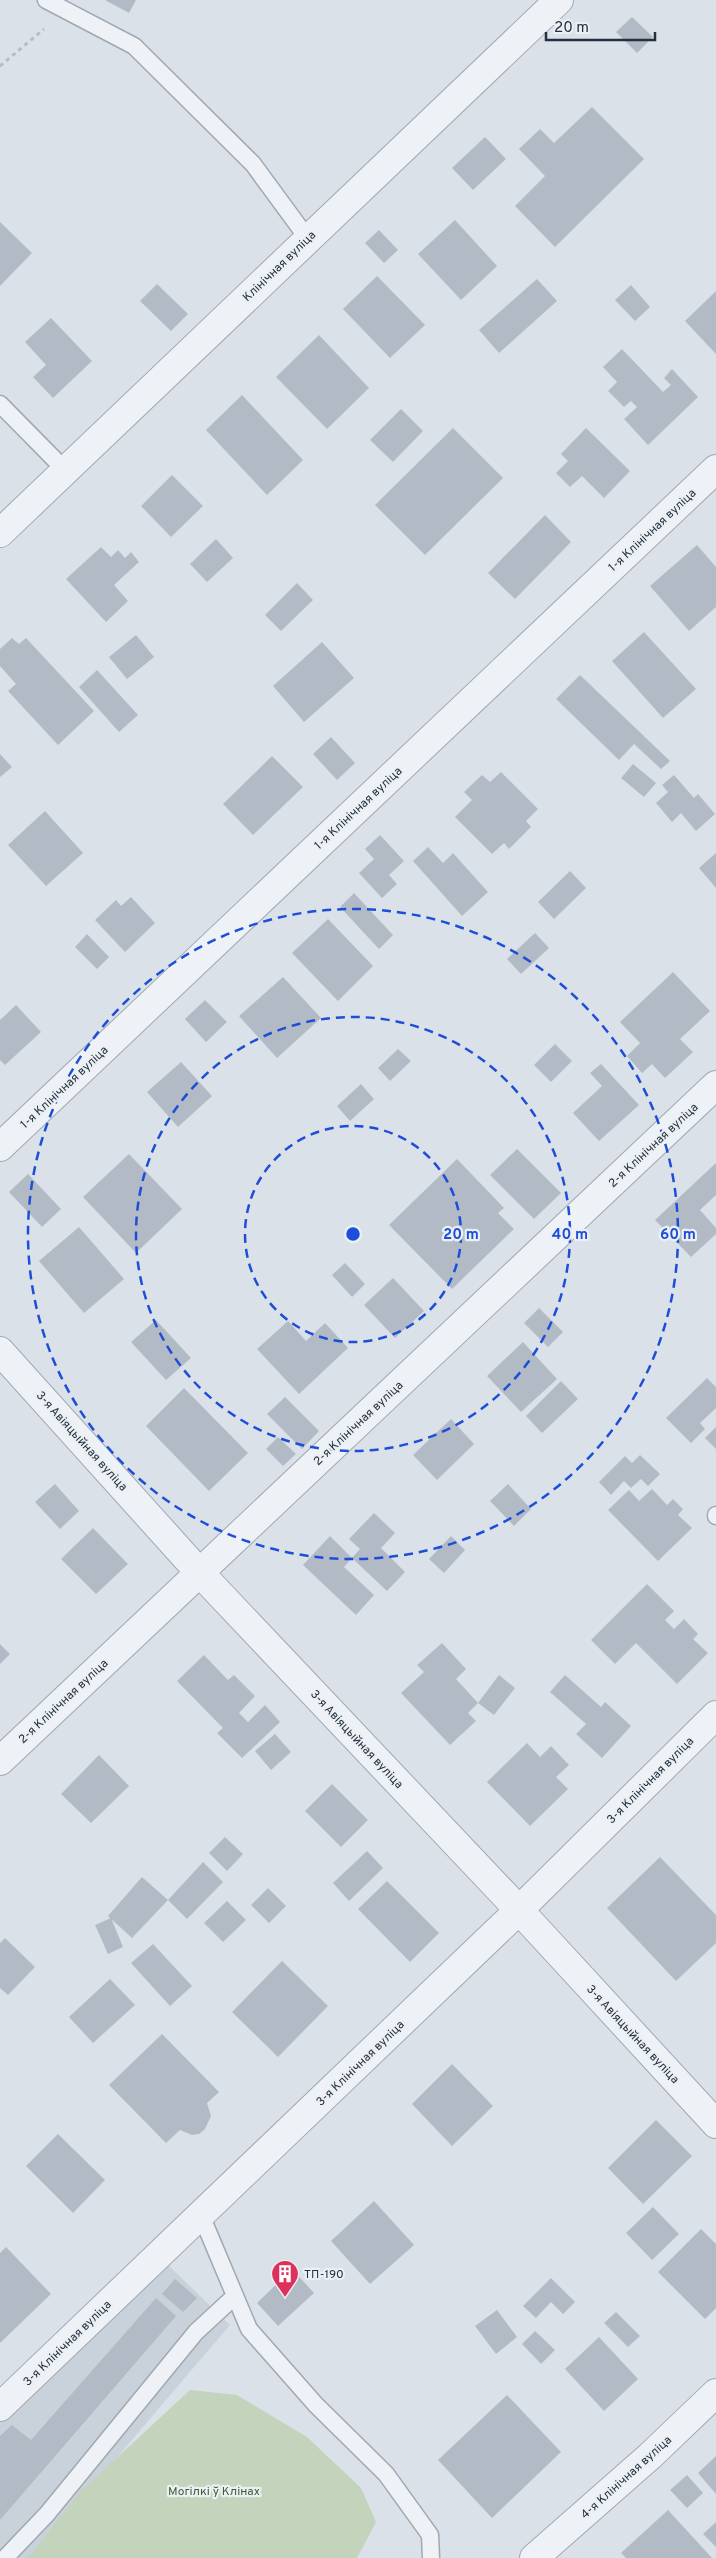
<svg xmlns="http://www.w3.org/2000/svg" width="716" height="2558" font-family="Overpass,sans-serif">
	<rect width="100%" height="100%" fill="#dbe1e8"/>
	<path fill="#c9d1da" d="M166,2263L230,2325L31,2558H0V2422Z"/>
	<path fill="#c4d3bc" d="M190,2390L237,2395L307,2437L361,2488L376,2522L357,2558H28L80,2492Z"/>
	<path fill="#b2bbc5" d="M105,0H136L129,13Z
		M632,17L653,37L637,53L616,32Z
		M592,107L644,159L555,247L515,206L545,176L519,149L540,129L554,143Z
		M485,137L506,159L473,190L452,168Z
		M455,220L497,266L461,300L418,254Z
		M0,222L32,253L0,286Z
		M379,230L398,250L384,263L365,243Z
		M377,276L425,325L390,358L343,309Z
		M537,279L557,301L499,353L479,330Z
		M157,284L188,314L171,331L140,301Z
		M631,285L650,307L635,321L615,300Z
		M716,291V354L685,321Z
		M51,318L92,361L53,398L33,377L46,365L25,342Z
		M319,335L369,388L327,429L276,377Z
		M622,349L663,392L671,385L664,378L672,369L698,397L648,445L624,419L637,407L631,401L624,407L608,391L617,382L603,367Z
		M242,395L303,460L267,495L206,430Z
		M401,409L423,431L393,462L370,440Z
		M453,428L503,478L425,555L375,505Z
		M586,428L630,471L604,498L582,476L570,487L556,473L568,461L561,454Z
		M172,475L203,506L171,537L141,506Z
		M545,515L571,542L515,599L488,573Z
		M216,539L233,558L207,582L190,564Z
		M697,545L716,567V607L689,631L650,586Z
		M101,547L111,557L118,550L125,558L131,552L139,562L114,585L128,601L106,622L66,579Z
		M297,583L313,600L281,631L265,615Z
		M644,632L696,689L663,718L612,661Z
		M136,635L154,657L127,679L109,657Z
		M12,638L19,644L26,638L94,711L58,745L8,691L16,684L0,666V649Z
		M322,642L354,678L304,722L273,686Z
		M97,670L138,715L119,732L79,687Z
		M580,675L670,761L661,769L634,744L619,760L556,699Z
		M331,737L355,763L337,780L313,754Z
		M0,754L12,767L0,777Z
		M272,756L303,787L253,835L223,804Z
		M633,764L656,783L644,797L621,778Z
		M501,772L538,809L526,821L531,827L509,849L504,843L492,854L455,817L472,800L464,792L482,775L490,782Z
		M674,775L694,798L698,794L715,814L696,831L681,813L672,822L656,803L668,792L662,785Z
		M45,811L83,853L46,886L8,845Z
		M380,835L404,861L389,875L397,884L382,898L359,873L374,859L365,849Z
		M428,847L443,863L453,853L488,892L462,916L413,861Z
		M716,853V888L699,868Z
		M570,871L586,888L554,919L538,902Z
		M354,893L393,935L379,949L340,907Z
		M131,897L155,923L125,952L95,920L116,900L121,906Z
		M328,919L373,966L338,1001L292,953Z
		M535,933L549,948L521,974L507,959Z
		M87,934L109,957L97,969L75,947Z
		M673,972L710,1011L680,1039L693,1052L665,1078L652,1064L642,1073L627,1056L640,1043L620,1022Z
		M283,977L321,1018L277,1058L239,1016Z
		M205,1000L227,1022L206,1042L185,1019Z
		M16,1005L41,1032L5,1065L0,1060V1020Z
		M555,1044L572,1061L551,1082L534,1065Z
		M398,1049L411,1061L390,1081L378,1068Z
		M181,1062L212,1096L178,1127L147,1092Z
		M601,1064L639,1105L599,1141L573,1113L602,1086L590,1073Z
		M361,1084L374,1099L350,1121L337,1106Z
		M517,1149L561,1193L534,1219L490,1175Z
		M129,1154L182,1209L136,1253L83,1197Z
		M457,1159L504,1208L498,1213L514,1229L452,1289L389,1225Z
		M716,1163V1195L700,1210L716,1228V1234L691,1257L655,1220Z
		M28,1174L61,1209L42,1227L9,1192Z
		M79,1227L124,1279L84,1313L39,1261Z
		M345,1263L365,1284L352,1297L332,1275Z
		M393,1278L424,1311L395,1338L364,1305Z
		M539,1308L563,1332L548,1347L524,1323Z
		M156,1320L191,1358L166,1380L131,1342Z
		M288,1321L306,1341L325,1323L348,1348L299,1394L257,1349Z
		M523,1342L557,1379L521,1412L487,1376Z
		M707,1378L716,1387V1408L700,1423L705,1429L691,1443L666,1418Z
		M561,1381L578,1399L542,1433L526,1416Z
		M184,1388L248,1453L209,1491L146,1426Z
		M285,1397L319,1431L302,1449L267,1414Z
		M451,1419L474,1444L437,1480L413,1455Z
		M716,1427V1449L705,1438Z
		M278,1437L296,1454L283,1466L266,1449Z
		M640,1455L660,1474L648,1486L641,1479L631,1488L624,1481L611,1495L599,1482L625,1456L632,1463Z
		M55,1484L79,1511L60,1529L35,1502Z
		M508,1484L531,1509L514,1526L490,1501Z
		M652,1489L667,1505L673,1499L683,1509L678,1515L692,1528L658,1561L608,1510L629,1490L639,1501Z
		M374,1513L395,1533L381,1548L405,1572L387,1591L352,1558L360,1549L349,1539Z
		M93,1528L128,1564L96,1594L61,1559Z
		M330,1536L352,1558L344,1567L374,1595L356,1615L303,1565Z
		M451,1536L465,1550L444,1573L429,1559Z
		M647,1584L674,1611L665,1620L674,1629L684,1619L698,1634L693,1639L708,1653L677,1684L636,1643L615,1664L591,1640Z
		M442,1643L466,1669L456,1679L478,1703L468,1713L476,1721L450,1745L401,1693L424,1672L417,1665Z
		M0,1644L10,1654L0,1664Z
		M204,1655L228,1680L234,1675L255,1696L239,1713L248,1722L265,1705L280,1722L242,1758L217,1733L223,1728L177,1681Z
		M499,1675L515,1688L494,1715L478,1703Z
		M565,1675L601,1707L605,1702L631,1726L602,1758L576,1734L586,1724L550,1692Z
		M275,1734L291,1752L271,1770L255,1751Z
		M527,1743L540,1757L551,1746L569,1765L556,1777L568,1789L530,1826L487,1782Z
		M99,1755L129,1786L91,1823L61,1794Z
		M332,1784L368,1820L341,1847L305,1811Z
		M225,1837L243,1854L227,1871L209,1853Z
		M367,1851L383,1868L349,1901L333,1883Z
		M660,1857L716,1915V1943L676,1981L607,1908Z
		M203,1862L223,1882L187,1919L168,1900Z
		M142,1877L168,1900L132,1938L108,1916Z
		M387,1881L439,1933L410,1962L358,1909Z
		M268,1888L286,1906L269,1923L251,1905Z
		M227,1901L246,1920L223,1942L204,1923Z
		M111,1918L123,1947L108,1954L95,1925Z
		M5,1938L35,1967L8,1995L0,1988V1943Z
		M153,1944L192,1986L170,2006L131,1963Z
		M282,1961L328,2006L278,2057L232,2012Z
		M110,1979L135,2005L93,2043L69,2017Z
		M162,2034L219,2092L207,2103L211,2116L205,2129L199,2134L192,2135L180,2130L166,2143L109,2085Z
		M452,2064L493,2106L452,2146L412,2104Z
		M656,2120L692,2156L643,2204L608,2168Z
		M58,2134L105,2180L73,2213L26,2166Z
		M374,2201L414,2245L370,2284L331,2241Z
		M653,2207L679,2234L652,2260L626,2233Z
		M701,2229L716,2244V2308L705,2319L658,2272Z
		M6,2247L51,2294L0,2343V2253Z
		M292,2269L314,2293L278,2326L257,2303Z
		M551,2278L575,2302L563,2314L551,2302L536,2318L523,2306Z
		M175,2279L197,2298L183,2312L162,2294Z
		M156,2298L176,2316L0,2520V2436L12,2425L31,2440Z
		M497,2310L517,2337L496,2354L475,2326Z
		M616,2312L640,2336L628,2347L604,2323Z
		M535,2331L555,2350L541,2364L522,2344Z
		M599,2337L638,2379L604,2411L565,2369Z
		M507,2395L561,2452L492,2518L438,2460Z
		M716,2456V2494L698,2473Z
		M687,2475L703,2493L687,2508L670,2490Z
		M668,2510L712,2558H626L621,2553Z
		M716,2522V2547L703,2534Z"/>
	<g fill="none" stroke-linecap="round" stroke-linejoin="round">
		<defs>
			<path id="lane" d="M46,0L134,46L253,164L308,239
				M0,404L66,471
				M716,1515V1516
				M201,2215L249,2329L316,2405L386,2474L430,2535L431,2558
				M5,2558L47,2514L196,2332L235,2296"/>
			<path id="street" d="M0,533L559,0
				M0,1147L716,469
				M0,1351L199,1572L519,1910L716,2124
				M0,1761L716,1085
				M0,2407L519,1910L716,1715
				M534,2558L650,2456L716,2393"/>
		</defs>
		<use href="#lane" stroke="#a0a8b2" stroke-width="19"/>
		<use href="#street" stroke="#a0a8b2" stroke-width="30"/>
		<path stroke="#b5bcc3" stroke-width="3" stroke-dasharray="4 4" stroke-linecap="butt" d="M0,66L44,29"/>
		<use href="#lane" stroke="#eef2f6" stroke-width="16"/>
		<use href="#street" stroke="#eef2f6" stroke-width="28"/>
	</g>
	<g fill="none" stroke="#1d4ed8" stroke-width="2.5" stroke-dasharray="9 6">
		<circle cx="353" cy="1234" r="108"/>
		<circle cx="353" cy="1234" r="217"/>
		<circle cx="353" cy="1234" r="325"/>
	</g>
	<defs>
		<symbol id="building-pin" viewBox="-11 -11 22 30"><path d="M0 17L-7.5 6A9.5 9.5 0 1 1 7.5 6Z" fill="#dd315b" stroke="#ebf0f5"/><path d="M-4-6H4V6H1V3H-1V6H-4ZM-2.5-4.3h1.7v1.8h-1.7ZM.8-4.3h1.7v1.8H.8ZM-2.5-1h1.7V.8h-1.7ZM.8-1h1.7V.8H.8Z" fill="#fff"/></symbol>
	</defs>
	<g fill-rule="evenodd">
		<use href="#building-pin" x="269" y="2258" width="32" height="43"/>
	</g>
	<g text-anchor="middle" stroke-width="4.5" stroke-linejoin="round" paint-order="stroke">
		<g font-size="12" fill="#24303f" stroke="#ebf0f5">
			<text transform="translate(279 266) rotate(-44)" y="4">Клінічная вуліца</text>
			<text transform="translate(652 530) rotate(-43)" y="4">1-я Клінічная вуліца</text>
			<text transform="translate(358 808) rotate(-43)" y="4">1-я Клінічная вуліца</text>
			<text transform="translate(64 1087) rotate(-43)" y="4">1-я Клінічная вуліца</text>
			<text transform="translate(653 1145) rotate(-43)" y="4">2-я Клінічная вуліца</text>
			<text transform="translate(358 1423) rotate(-43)" y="4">2-я Клінічная вуліца</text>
			<text transform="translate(82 1441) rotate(48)" y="4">3-я Авіяцыйная вуліца</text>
			<text transform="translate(63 1701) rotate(-43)" y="4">2-я Клінічная вуліца</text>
			<text transform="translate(357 1739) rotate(47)" y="4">3-я Авіяцыйная вуліца</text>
			<text transform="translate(650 1780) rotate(-45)" y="4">3-я Клінічная вуліца</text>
			<text transform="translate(633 2034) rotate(47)" y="4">3-я Авіяцыйная вуліца</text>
			<text transform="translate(360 2063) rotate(-44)" y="4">3-я Клінічная вуліца</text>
			<text transform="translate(67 2343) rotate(-44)" y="4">3-я Клінічная вуліца</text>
			<text transform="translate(626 2477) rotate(-42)" y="4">4-я Клінічная вуліца</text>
		</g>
		<g font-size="12" fill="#24303f" stroke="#ebf0f5" text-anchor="start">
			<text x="304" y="2278">ТП-190</text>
		</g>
		<g font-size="12" fill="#3c5d30" stroke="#ebf0f5">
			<text x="214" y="2495">Могілкі ў Клінах</text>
		</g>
	</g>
	<circle cx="353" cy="1234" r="8" fill="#1d4ed8" stroke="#ebf0f5" stroke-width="2.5"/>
	<g font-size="15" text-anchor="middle" font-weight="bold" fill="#1d4ed8" stroke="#ebf0f5" stroke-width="4.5" stroke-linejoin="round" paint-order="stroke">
		<text x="461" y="1239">20 m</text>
		<text x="570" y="1239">40 m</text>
		<text x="678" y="1239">60 m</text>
	</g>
	<path d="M546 32v8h109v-8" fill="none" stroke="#24303f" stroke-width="2.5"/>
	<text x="554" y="32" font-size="15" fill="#24303f" stroke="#ebf0f5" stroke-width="4" paint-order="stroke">20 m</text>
</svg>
